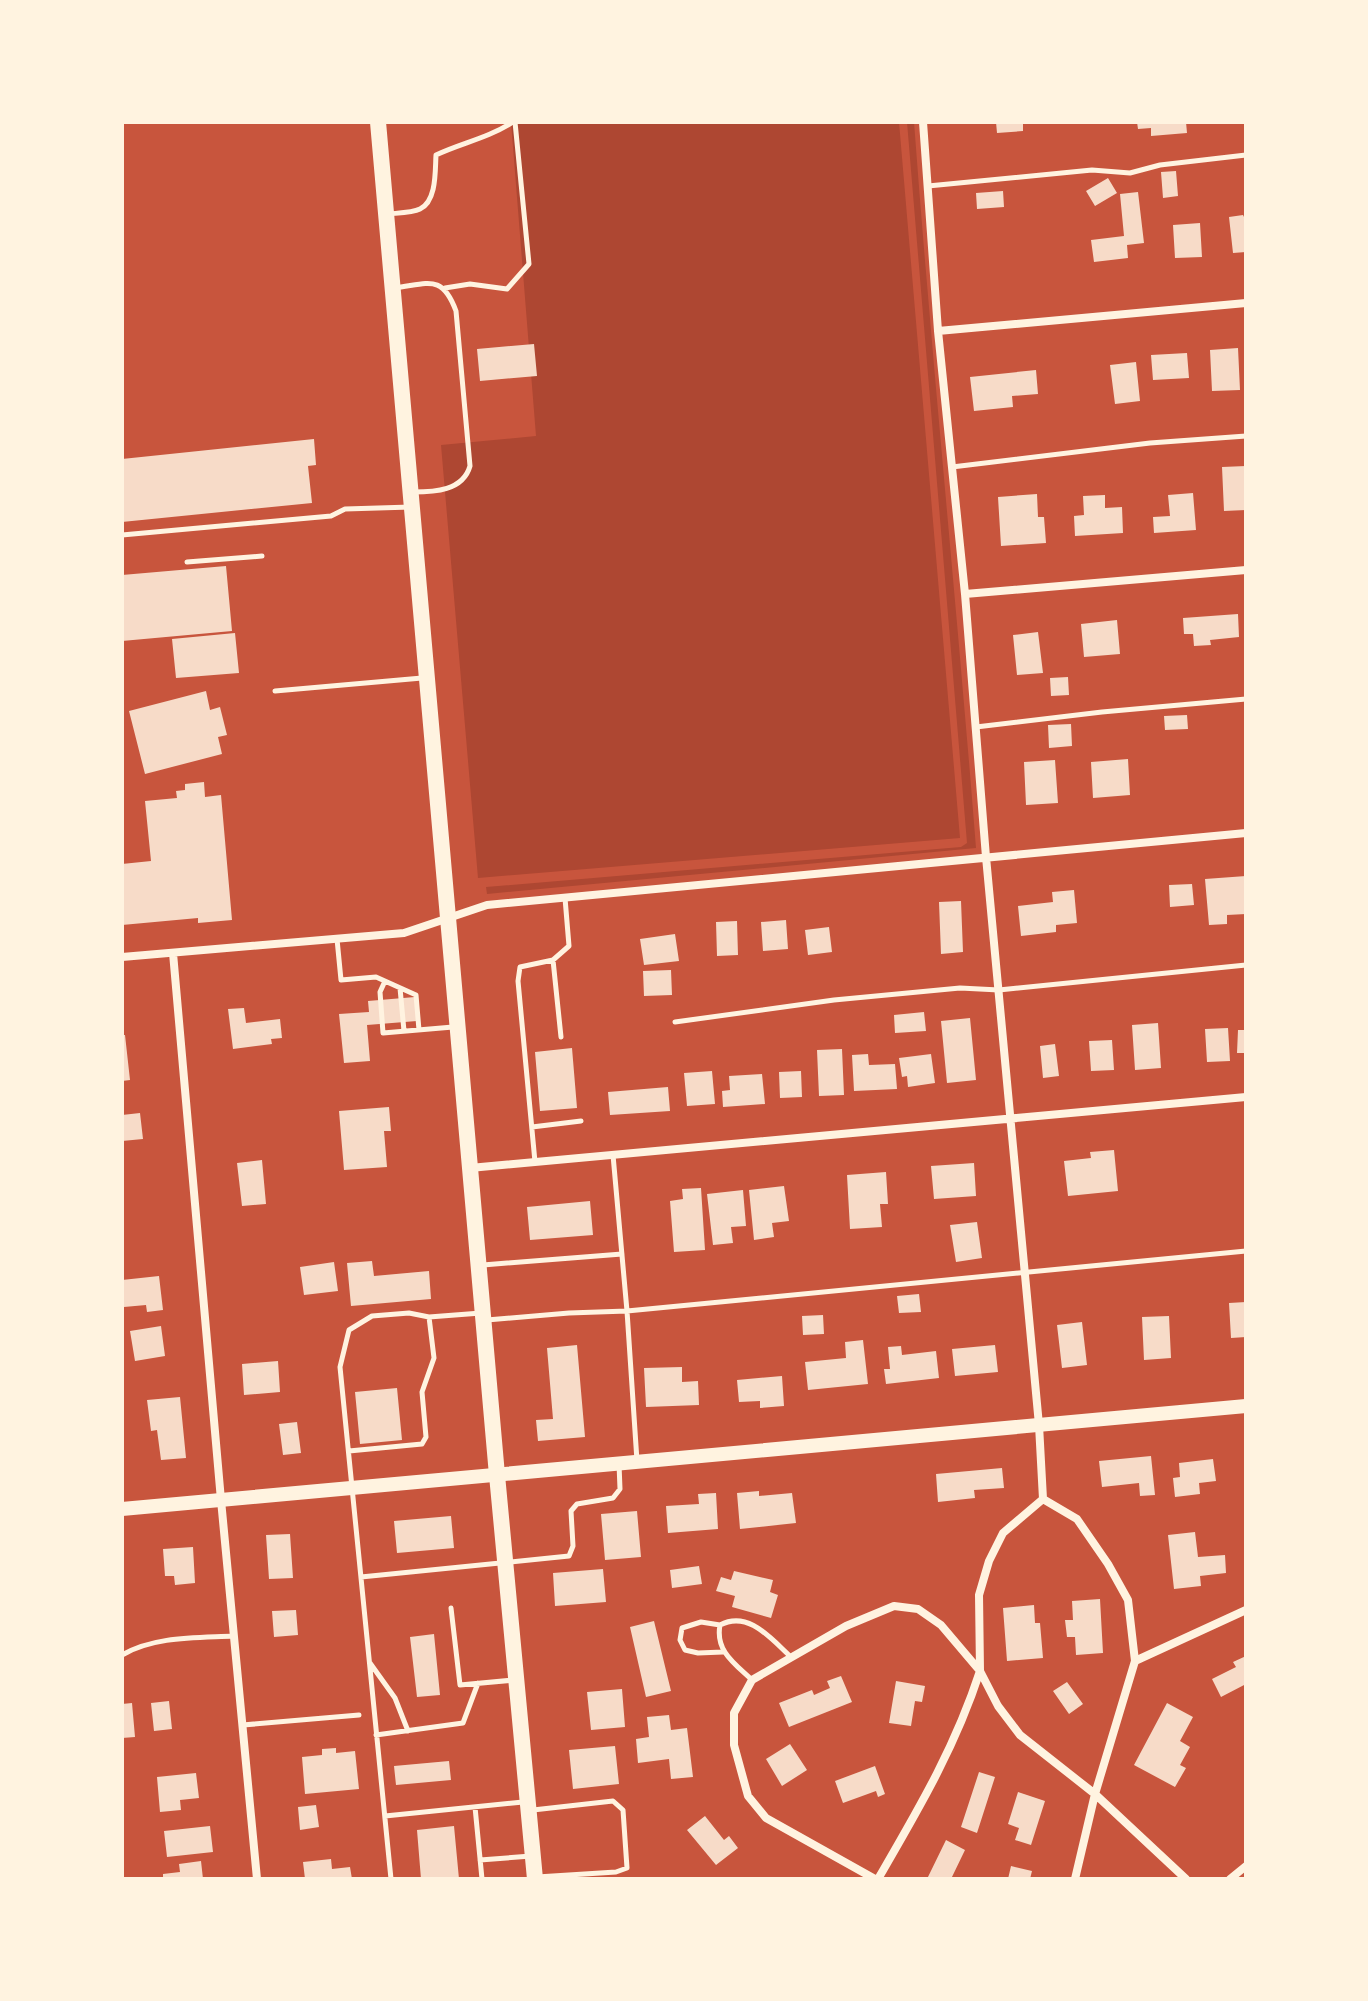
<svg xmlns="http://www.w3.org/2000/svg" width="1368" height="2001" font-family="'PT Sans Narrow',sans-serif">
	<rect width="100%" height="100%" fill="#c8553d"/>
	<path fill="#ae4732" d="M511,122H899L960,838L478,878L441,445L536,436Z
		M907,122H914C932,364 957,606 976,848L487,894L486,887L961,847L967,843Z"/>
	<path fill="#f7dbc8" d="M996,122H1023V131L997,133Z
		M1137,122H1186L1187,133L1151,136V128L1138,129Z
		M1176,171L1178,196L1163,198L1161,172Z
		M1108,178L1117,193L1095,206L1086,191Z
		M1003,191L1004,207L977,209L976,193Z
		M1138,192L1144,243L1127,245L1128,258L1094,262L1091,240L1124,236L1120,194Z
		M1243,215L1246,221V252L1233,253L1229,217Z
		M1200,223L1202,257L1175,258L1173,225Z
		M534,344L537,376L480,381L477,349Z
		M1238,348L1240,390L1212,391L1210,350Z
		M1187,353L1189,378L1153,380L1151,355Z
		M1136,362L1140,401L1115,404L1110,365Z
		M1036,370L1038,394L1012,396L1013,407L974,411L970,377Z
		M314,439L316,465L308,466L312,503L122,522V459Z
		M1246,466V510L1224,511L1222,467Z
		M1193,493L1196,530L1154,533L1153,517L1170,516L1168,495Z
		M1037,494L1038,517H1044L1046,543L1001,546L998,497Z
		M1105,495V508L1122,507L1123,533L1075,536L1074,516L1084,515L1083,496Z
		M226,566L232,631L122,641V575Z
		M1238,614L1239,637L1210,640L1211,645L1194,646L1193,634H1184L1183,618Z
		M1117,620L1120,654L1084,657L1081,624Z
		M1038,632L1043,673L1017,675L1013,635Z
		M235,633L239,673L176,678L172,639Z
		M1068,677L1069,695L1051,696L1050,678Z
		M206,691L210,710L220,707L227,735L218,737L222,754L145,774L129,711Z
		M1187,715L1188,729L1165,730L1164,716Z
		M1071,724L1072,746L1049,748L1048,725Z
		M1128,759L1130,795L1093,798L1091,762Z
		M1055,760L1058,803L1026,805L1024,762Z
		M204,782L205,797L221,795L232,920L198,923V918L122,925V864L151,861L145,801L177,798L176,791L185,790V784Z
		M1246,876V914L1227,915V924L1209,925L1205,879Z
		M1192,884L1194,905L1170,907L1169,885Z
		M1074,890L1077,923L1056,925V932L1021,936L1018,906L1053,902L1052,892Z
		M961,901L963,952L941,954L939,902Z
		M786,920L788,949L763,951L761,922Z
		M737,921L738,955L717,956L716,922Z
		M829,927L832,952L808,955L805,930Z
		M675,934L679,961L644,965L640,939Z
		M671,970L672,995L644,996L643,971Z
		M415,997L417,1021L367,1025L370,1061L344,1063L339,1014L369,1012L368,1001Z
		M244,1008L246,1023L280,1019L282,1038L271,1039L272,1044L233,1049L228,1009Z
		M924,1012L926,1031L895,1033L894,1015Z
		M970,1018L976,1080L947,1083L941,1021Z
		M1158,1023L1161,1068L1135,1070L1132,1025Z
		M1228,1028L1230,1061L1207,1062L1205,1029Z
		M1238,1030H1246V1053H1237Z
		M122,1035H125L130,1080L122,1081Z
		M1112,1040L1114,1070L1091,1071L1089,1041Z
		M1055,1044L1059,1076L1043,1078L1040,1046Z
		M572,1048L577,1108L540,1111L535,1052Z
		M842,1049L844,1095L819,1096L817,1050Z
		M868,1054L869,1065L895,1064L897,1089L854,1091L852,1055Z
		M931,1054L935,1083L908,1087L907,1076L902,1077L899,1058Z
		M712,1071L715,1104L687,1106L684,1073Z
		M801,1071L802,1097L780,1098L779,1072Z
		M762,1074L765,1104L723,1107L722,1091L730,1090L729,1076Z
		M668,1087L670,1111L610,1115L608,1092Z
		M389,1107L391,1131H384L387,1167L344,1170L339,1111Z
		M140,1113L143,1139L122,1141V1115Z
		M1114,1150L1118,1191L1068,1196L1064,1161L1091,1158L1090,1152Z
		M262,1160L266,1204L242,1206L237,1163Z
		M974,1163L976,1196L934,1199L931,1166Z
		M886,1172L888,1204H880L882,1227L850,1229L847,1175Z
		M784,1186L789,1221L772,1223L774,1237L754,1240L749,1190Z
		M701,1188L705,1250L674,1252L670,1201L683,1199L682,1189Z
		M743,1190L746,1226L731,1227L733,1243L713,1245L707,1194Z
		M590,1201L593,1235L530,1240L527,1207Z
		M977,1222L982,1258L956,1262L950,1225Z
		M372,1261L374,1276L429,1271L431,1299L351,1306L347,1263Z
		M334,1262L338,1291L304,1295L300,1267Z
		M159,1276L163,1310L147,1312L146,1305L124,1307L122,1280Z
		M919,1294L921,1312L899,1313L897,1296Z
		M1246,1302V1337L1231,1338L1229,1303Z
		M823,1315L824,1334L803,1335L802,1316Z
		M1169,1316L1171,1358L1144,1360L1142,1317Z
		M1082,1322L1087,1365L1062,1368L1057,1325Z
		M161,1326L165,1356L135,1361L130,1331Z
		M863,1340L868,1384L808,1390L805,1362L846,1358L845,1342Z
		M577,1345L585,1437L538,1441L536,1420L553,1419L547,1348Z
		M995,1345L998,1372L955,1376L952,1349Z
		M901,1346L902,1355L936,1351L939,1378L886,1384L884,1369H890L888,1347Z
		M278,1361L280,1392L244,1395L242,1364Z
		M682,1367V1382L698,1381L699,1405L646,1407L644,1368Z
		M782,1376L784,1406L760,1408V1401L739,1402L737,1380Z
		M397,1388L402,1440L360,1444L355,1392Z
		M180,1397L186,1458L161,1460L157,1430L151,1431L147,1400Z
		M297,1422L301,1453L283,1455L279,1424Z
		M1151,1456L1155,1495L1140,1496L1139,1483L1102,1487L1099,1461Z
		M1213,1459L1216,1481L1199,1483L1200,1494L1175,1497L1173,1478L1180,1477L1179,1463Z
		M1002,1468L1004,1488L974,1490L975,1498L938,1502L936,1474Z
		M759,1491V1496L792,1493L796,1523L740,1529L737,1493Z
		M716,1493L718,1529L668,1533L666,1506L699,1504L698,1494Z
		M637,1511L641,1557L605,1560L601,1514Z
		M451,1516L454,1548L397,1553L394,1521Z
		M1195,1532L1198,1557L1225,1555L1226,1573L1200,1576L1201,1586L1174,1589L1168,1535Z
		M290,1534L293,1578L269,1579L266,1535Z
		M193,1547L195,1583L175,1585L174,1576H165L163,1549Z
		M699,1566L702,1584L672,1588L670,1570Z
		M603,1569L606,1602L555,1606L553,1573Z
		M734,1571L773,1580L770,1592L778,1595L771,1618L732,1607L735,1596L716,1591L721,1577L731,1580Z
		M1100,1599L1103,1653L1076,1655L1075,1637H1067L1065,1620H1073L1072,1601Z
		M1034,1605L1035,1623H1040L1043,1658L1007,1661L1003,1608Z
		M296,1610L298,1635L274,1637L272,1611Z
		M654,1621L671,1691L646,1697L630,1627Z
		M434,1634L440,1695L417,1697L410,1637Z
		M1246,1656V1684L1221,1697L1212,1679L1236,1667L1233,1662Z
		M841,1676L852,1702L789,1727L779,1703L812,1690L814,1695L830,1688L827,1681Z
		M896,1681L925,1686L922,1702L915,1701L911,1726L889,1723Z
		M1067,1682L1083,1704L1069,1714L1053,1691Z
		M622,1689L625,1727L591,1730L587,1692Z
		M169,1701L172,1729L154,1731L151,1703Z
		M132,1703L135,1737L122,1738V1704Z
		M1167,1703L1193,1717L1180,1741L1190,1747L1180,1765L1186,1768L1175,1787L1134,1765Z
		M669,1715L671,1730L687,1728L693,1777L671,1779L669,1759L638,1763L636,1739L649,1737L647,1717Z
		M790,1744L807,1770L782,1786L766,1759Z
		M615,1746L619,1784L573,1789L569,1750Z
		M336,1748V1753L355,1751L359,1789L305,1794L302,1757L322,1755V1749Z
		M449,1761L451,1780L396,1785L394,1766Z
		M875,1766L885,1794L878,1797L876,1791L843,1803L835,1781Z
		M979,1772L995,1777L977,1833L961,1827Z
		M196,1773L199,1798L180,1800L181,1810L160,1812L157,1777Z
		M1018,1792L1045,1801L1031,1845L1015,1840L1019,1828L1008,1824Z
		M316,1805L319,1827L300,1830L298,1807Z
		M705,1816L724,1840L729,1836L738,1848L716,1865L687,1830Z
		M210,1826L213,1852L167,1857L164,1831Z
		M454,1826L459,1879H421L417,1830Z
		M946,1840L965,1850L951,1879H927Z
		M331,1859L332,1869L350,1867L352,1879H305L303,1862Z
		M201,1861L203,1879H163V1874L180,1872L179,1864Z
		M1011,1866L1032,1871L1030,1879H1008Z"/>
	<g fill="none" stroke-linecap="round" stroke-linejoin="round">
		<path stroke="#fff3e0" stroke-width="5" d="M928,186L1092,170L1130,173L1160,165L1246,155
			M388,214C397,213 412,213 420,209C437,201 435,170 436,155C464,142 486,139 513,122
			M394,288C428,284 442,273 456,311L470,466C463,491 434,492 413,492
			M445,288L470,284L507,289L529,264L515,122
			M952,467L1150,443L1246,436
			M122,535L331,516L345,509L411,507
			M187,562L262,556
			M275,691L422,678
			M976,727L1102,712L1246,699
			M337,939L341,980L376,977L416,995L419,1030
			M553,960L561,1037
			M385,981L380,992L383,1033L453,1027
			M400,988L404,1031
			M675,1022L834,1000L960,988L999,990L1246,965
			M532,1127L581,1121
			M613,1155L627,1311L1246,1251
			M535,1162L518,981L520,967L553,960L569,946L565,898
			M483,1265L622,1254
			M487,1320L569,1313L627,1311L637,1461
			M349,1451L422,1444L426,1437L422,1392L434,1358L429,1317
			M361,1577L569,1556L573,1546L571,1511L577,1504L613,1498L620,1489L619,1464
			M451,1608L460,1685L514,1680
			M720,1625L701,1622L682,1628L680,1640L685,1650L698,1653L723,1652
			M122,1655C154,1636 197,1638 234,1636
			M370,1663L395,1698L408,1731
			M752,1680C735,1664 715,1651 720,1625C749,1610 771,1639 791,1657
			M243,1725L359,1715
			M376,1735L463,1723L478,1683
			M475,1807L482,1879
			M533,1810L613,1801L623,1810L627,1868L616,1872L537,1877
			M385,1816L523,1802
			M480,1860L531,1856
			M391,1879L340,1367L349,1330L372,1316L409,1313L429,1317L481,1313"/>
		<path stroke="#fff3e0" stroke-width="8" d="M923,122L938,331L965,594L986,857L1039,1425L1043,1499L1003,1533L989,1561L979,1595L980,1671L998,1706L1020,1735L1095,1794L1186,1879
			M938,331L1246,303
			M965,594L1246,570
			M173,953L221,1500L257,1879
			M122,957L404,933L487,905L1246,833
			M470,1168L1246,1097
			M1043,1499L1077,1519L1108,1564L1128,1600L1135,1661L1095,1794L1075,1879
			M1135,1661L1246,1610
			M875,1879L766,1818L748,1796L734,1745V1713L752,1680L846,1626L894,1606L918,1609L941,1625L980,1671C955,1748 918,1810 878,1879
			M1230,1879L1246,1866"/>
		<path stroke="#fff3e0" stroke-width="14" d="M122,1509L1246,1406"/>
		<path stroke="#fff3e0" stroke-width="16" d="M378,122L497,1475L535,1879"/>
	</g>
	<rect width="1368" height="2001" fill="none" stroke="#fff3e0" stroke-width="248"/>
</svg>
